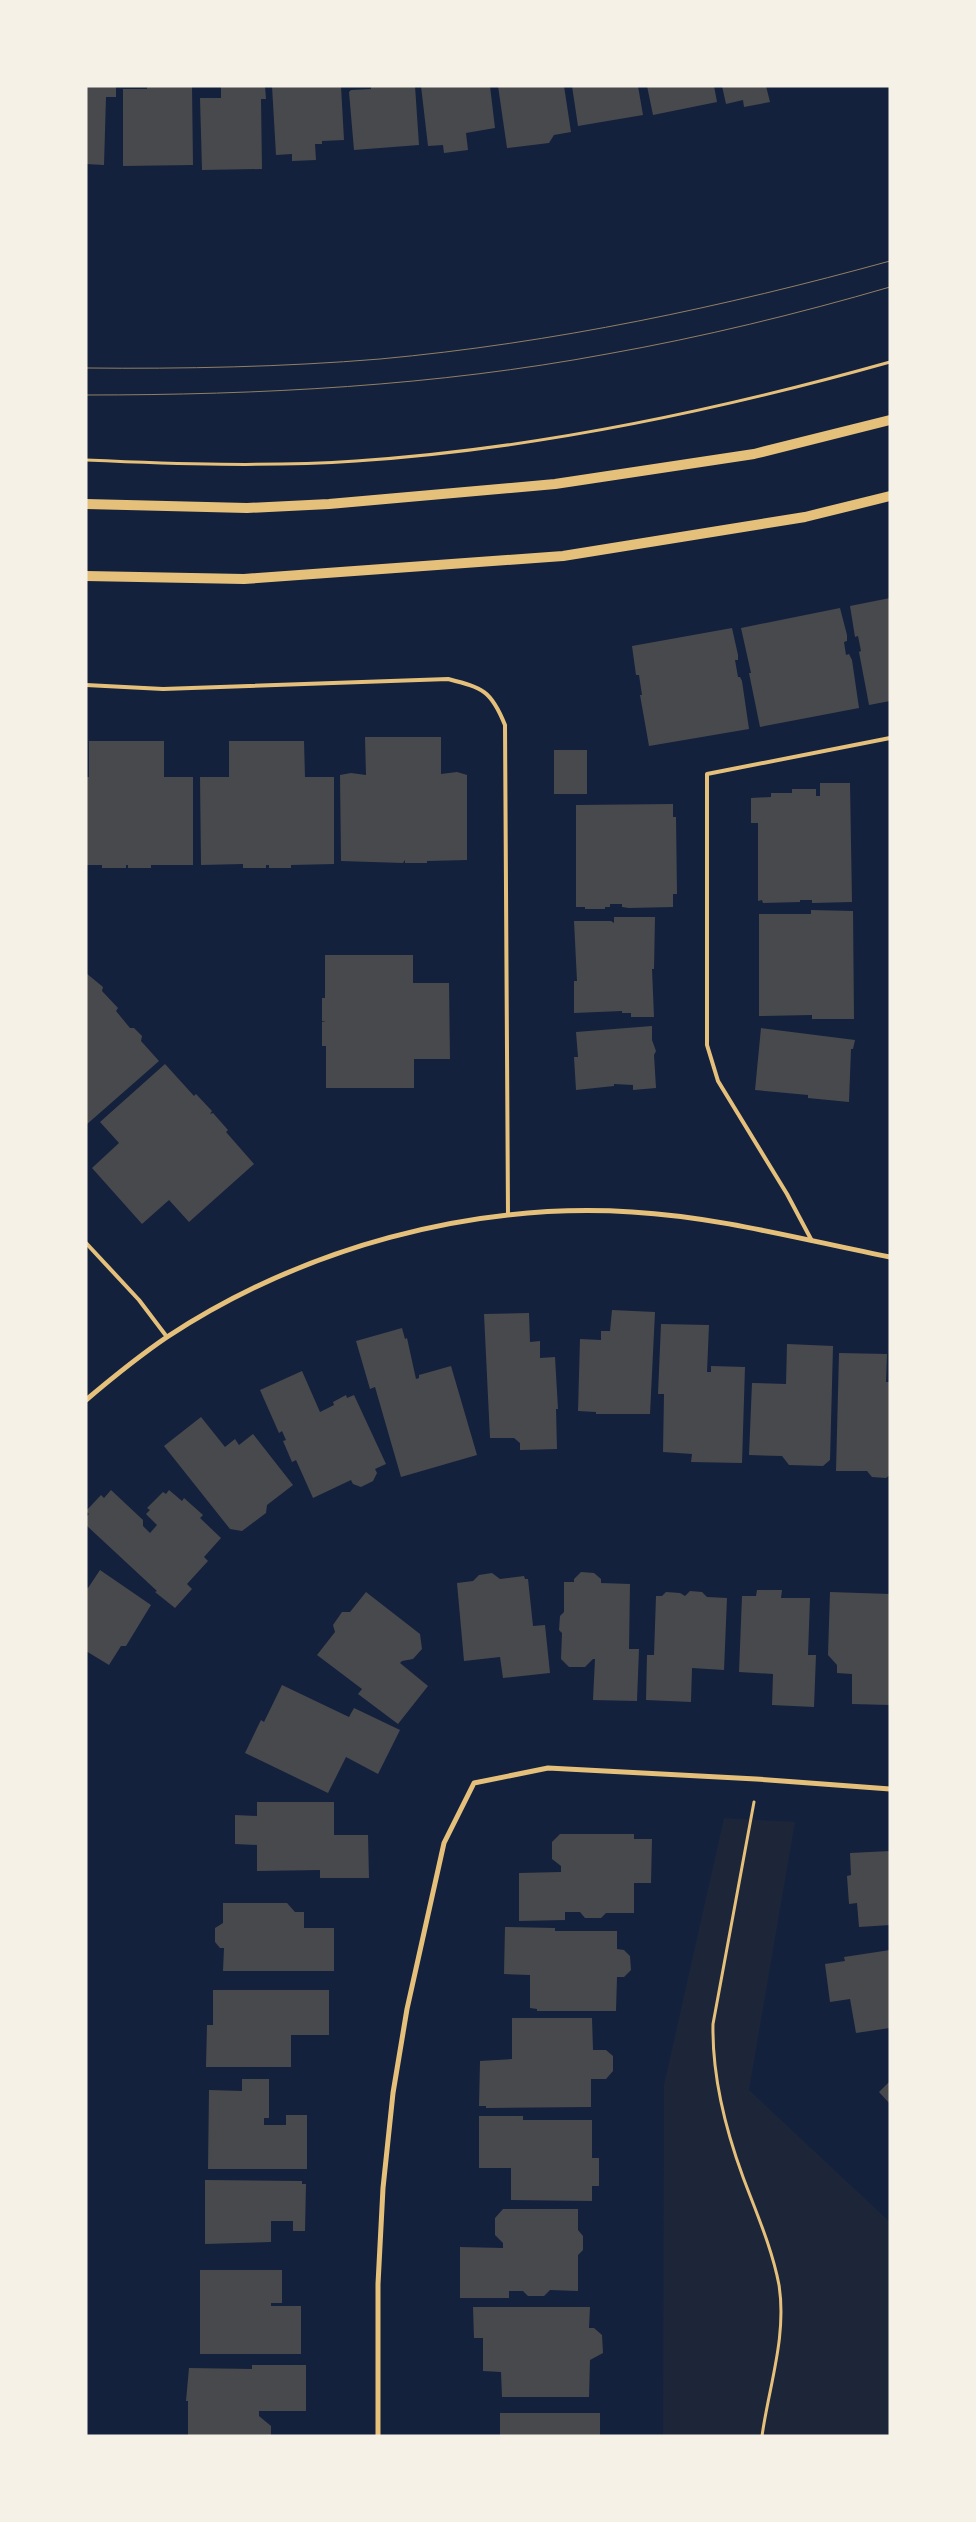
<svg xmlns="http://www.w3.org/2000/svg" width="976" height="2522" font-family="'Fira Sans',sans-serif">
	<rect width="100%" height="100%" fill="#14213d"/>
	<path fill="#1d2539" d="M724,1818L795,1822L749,2090L890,2222V2436H663L664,2085Z"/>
	<path fill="#48494c" d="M86,86H116V97H106L104,165L86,164Z
		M147,86H192L193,165L123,166V89H147Z
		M221,86H265L266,99H261L262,169L202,170L200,98H221Z
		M272,86H341L344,140L322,141V144H315L316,160L292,161V154L276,155Z
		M371,86H415L419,145L354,150L349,92L351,90L371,89Z
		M421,86H490L495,128L466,133L468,150L444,153L443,145L428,146Z
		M498,86H564L571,132L554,135L549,143L507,148Z
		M572,86H638L643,115L578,126Z
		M647,86H714L717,102L653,115Z
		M722,86H766L770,102L744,107L743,100L726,104Z
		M890,598V701L869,705L859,652L861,651L858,636L855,637L850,606Z
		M840,608L847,635V641L844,642L846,655L849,654L852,660L859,708L760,727L749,673H751L741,628Z
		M732,628L738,655V660H735L738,677H740L742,681L749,729L649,746L640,695H642L639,675H636L632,646Z
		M365,737H441V774L457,772L467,775V860L427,861V863H405V860L403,863L341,861L340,775L351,773L366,775Z
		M89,741H164V777H193V865H151V868H128V865H126V868H102V865H86V777H89Z
		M229,741H304L305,777H334V864L291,865V868H269V865H266V868H243V864L201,865L200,777H229Z
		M554,750H587V794H554Z
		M820,783H850L852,902L812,903V900H800V902L763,903L762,900L758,901V823H751V798L771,797V793H792V789H816V796H820Z
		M673,804V817H676L677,894H673V907L629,908L622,907V904H610V907H605V909H585V907H576V805Z
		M811,910L853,911L854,1019H812V1015L759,1016V914H811Z
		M614,917H655L654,969H652L654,1017H631V1013H622V1011L574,1013V981H577L574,921H611L614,923Z
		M325,955H413V983H449L450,1059H414V1088H326V1046H322V1022H326L322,1021V998H325Z
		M86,973L103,987L102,991L118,1008L116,1011L130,1028H134L142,1036L141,1041L159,1061L86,1125Z
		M652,1026V1040L656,1051L654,1055L656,1088L633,1090V1085L614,1084V1086L576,1090L574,1057H578L576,1032Z
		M761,1028L855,1040L853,1049H851L849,1102L808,1098V1095L755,1090Z
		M165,1064L194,1096L196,1094L212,1111L210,1114L213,1113L228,1130L226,1132L254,1164L189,1222L169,1200L142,1224L92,1168L119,1143L100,1122Z
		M612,1310L655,1312L650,1414H596V1412L578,1411L580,1339L601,1340V1331H610Z
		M529,1313L530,1342L540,1341V1358L555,1357L558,1409H556L557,1449L520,1450V1443L514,1438H490L484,1314Z
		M661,1324L709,1325L707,1372H711V1366L745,1367L742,1463L691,1462L692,1454L663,1452L664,1394H658Z
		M402,1328L405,1339L407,1338L416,1379L419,1378V1375L451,1366L477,1455L401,1477L375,1387L370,1389L356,1341Z
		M787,1344L833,1346L830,1460L823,1466L789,1465L782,1456L749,1455L752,1383L786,1384Z
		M839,1353L887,1354L886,1382H890V1475L886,1478L872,1477L867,1471H836Z
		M302,1371L320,1412L334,1405L333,1402L346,1395L347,1398L354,1395L386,1464L375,1469L377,1473L373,1481L361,1487L353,1484L351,1480L313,1498L296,1460L292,1462L283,1441L286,1440L282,1431L279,1433L260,1390Z
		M201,1417L225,1447L235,1439L239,1445L253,1434L293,1485L267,1505L266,1513L242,1531L230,1529L164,1446Z
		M111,1490L143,1520V1526L150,1533L157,1525L146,1514L150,1510L147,1508L163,1492L166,1494L169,1490L182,1501L184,1498L203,1515L200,1518L221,1538L204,1557L208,1561L187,1584L192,1589L175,1608L155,1592L157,1591L86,1525V1517L89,1514L86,1511L101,1495L104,1498Z
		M100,1570L151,1605L126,1646H121L109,1665L86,1651V1587L88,1588Z
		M581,1572L594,1573L601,1579V1583L630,1584L629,1649H639L637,1701L593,1700L595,1659H593L585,1667H569L561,1659L562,1633L559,1630L560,1616L564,1612V1582H574V1579Z
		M492,1573L500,1579L524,1576L525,1579H528L533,1626L545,1625L550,1673L503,1678L500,1657L464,1661L457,1583L473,1581L479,1575Z
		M757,1590H782L781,1598H810L808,1655H816L814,1707L772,1705L773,1674L739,1672L742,1596H756Z
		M690,1591L702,1592L707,1597L727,1598L724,1670L692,1668L691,1702L646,1700L647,1655H654L656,1596H662L666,1592L680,1593L685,1596Z
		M366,1592L420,1634L422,1649L413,1659L402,1661L400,1663L428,1686L398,1724L358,1694L362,1689L317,1655L335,1632L333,1625L342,1612H350Z
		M830,1592L890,1594V1705L852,1704V1674L837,1673V1665L828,1655Z
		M282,1685L349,1717L354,1708L400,1730L378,1774L346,1757L328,1793L245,1753L259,1724L261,1720L264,1722Z
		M257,1802H334V1835H368L369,1878H320V1870L257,1871V1845L235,1844V1815L257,1816Z
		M560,1834H634V1839H652L651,1883H634V1913H606L601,1918H585L580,1912H565V1920L519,1921V1873L561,1872V1866L552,1859V1842Z
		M890,1851V1925L859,1927L857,1903L849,1904L847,1876L851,1875L850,1853Z
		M223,1903H287L295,1912H304V1928H334V1971H223L224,1948H220L215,1942V1928L223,1923Z
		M505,1927L555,1928V1931H617V1949L624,1950L630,1956L631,1970L624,1977H617L616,2011H537V2009L530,2008V1975L504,1974Z
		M890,1950V2028L856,2033L850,1999L830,2002L825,1964L845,1961L844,1957Z
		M213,1990H329V2035H291V2067H206L207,2025H213Z
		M512,2018H592L593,2050H606L613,2056V2071L606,2079H591V2107L486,2108V2106H479L480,2061L512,2059Z
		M242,2079H269V2118H264V2125H286V2115H307V2169H208L209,2090L242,2091Z
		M890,2081V2104L879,2092Z
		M479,2116H523V2120H592V2158H599V2186H592V2201L511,2200V2168H479Z
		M205,2180L302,2181V2184H306L305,2231H293V2221H271V2242L205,2244Z
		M503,2209H578V2230L583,2236V2250L578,2255V2291L550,2290L544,2296H528L523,2291H509V2298H460V2247L503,2248V2243L495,2235V2218Z
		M200,2270H282V2303H271V2306H301V2354H200Z
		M473,2307H590L589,2328H594L602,2335L603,2353L590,2360L589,2397H502L501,2372L483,2371V2338H474Z
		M252,2365H306V2411H259V2416L271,2426V2436H188V2401H186L189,2368L252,2369Z
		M500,2413H600V2436H500Z"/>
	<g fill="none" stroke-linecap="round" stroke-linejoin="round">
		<path stroke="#e5c07b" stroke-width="3" d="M86,460C176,464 266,467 356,461C537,449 716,411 890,362
			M754,1802L713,2024C712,2076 725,2128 743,2177C756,2212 772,2248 779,2285C787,2336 769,2386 762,2436"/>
		<path stroke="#e5c07b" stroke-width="4" d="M86,685L163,689L448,679C483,688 491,690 505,725L508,1215
			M812,1241L787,1194L718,1081L707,1045V774L890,738
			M86,1243L139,1300L167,1337"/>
		<path stroke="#e5c07b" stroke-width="5" d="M86,1400C112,1378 139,1356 167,1337C303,1248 470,1202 632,1212C719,1217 804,1240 890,1257
			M378,2436V2284L383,2188L393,2093L407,2009L444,1843L474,1783L548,1768L756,1779L890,1789"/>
		<path stroke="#e5c07b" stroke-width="10" d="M86,504L247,508L329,504L555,484L754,454L890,420
			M86,576L244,579L563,556L805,517L890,496"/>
		<path stroke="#918062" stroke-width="1" d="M86,368C184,369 283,367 380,359C553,343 723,307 890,261
			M86,395C260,395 436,386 607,354C703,337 797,314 890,287"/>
	</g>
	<rect width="976" height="2522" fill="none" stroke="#f6f1e7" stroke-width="175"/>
</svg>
